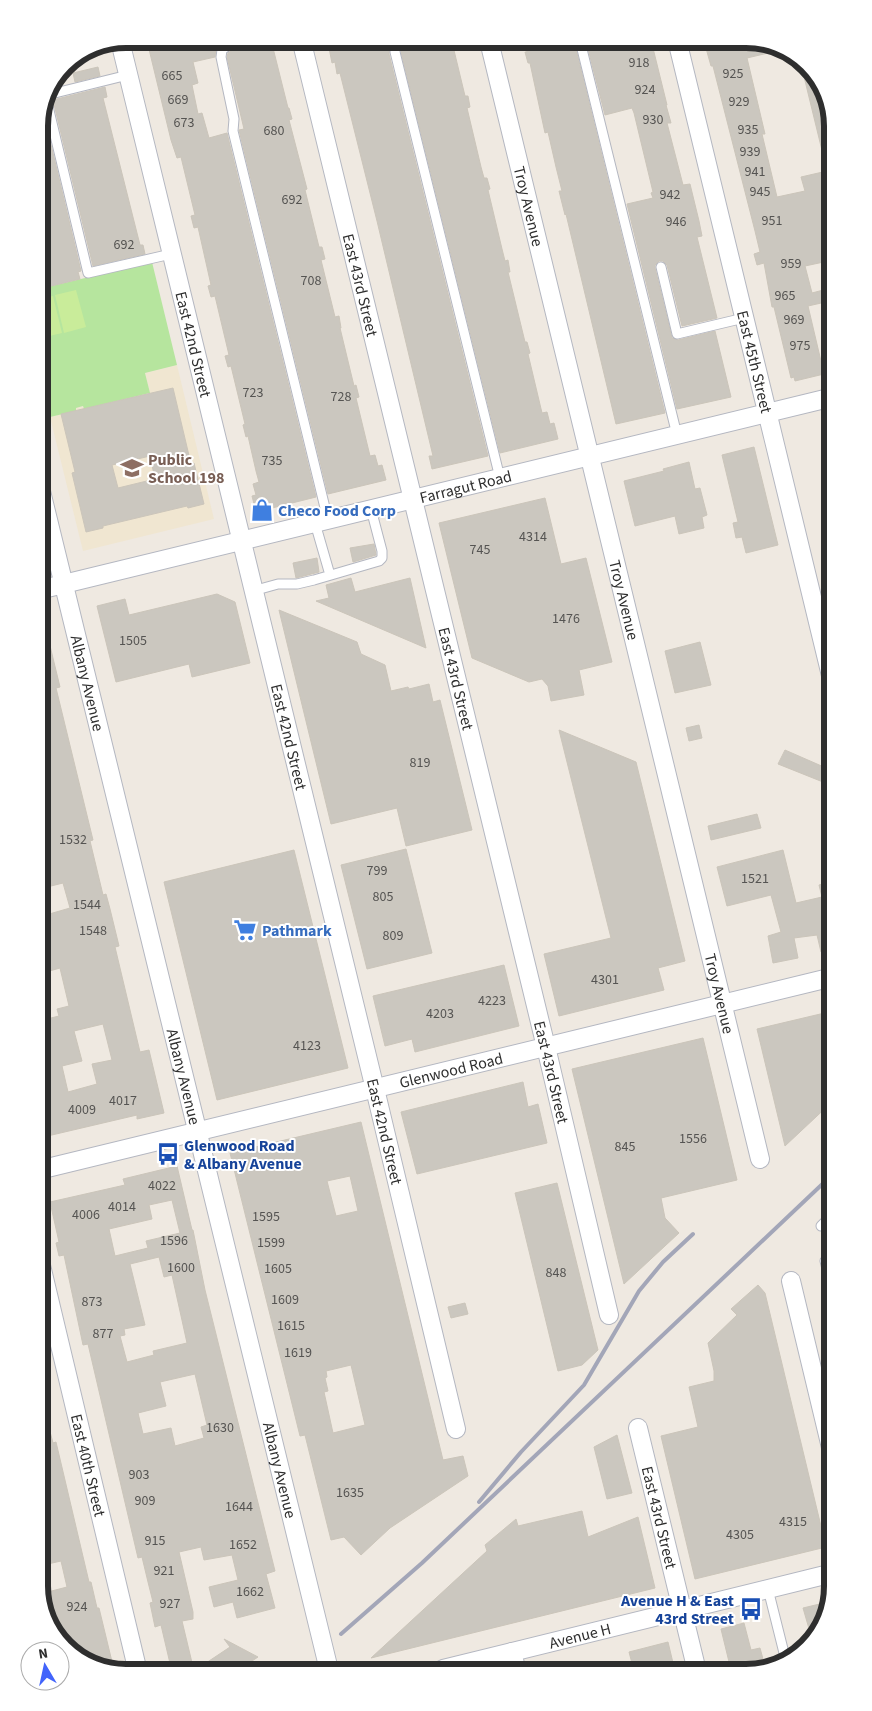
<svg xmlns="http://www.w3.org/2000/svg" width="872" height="1711" font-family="'Source Sans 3',sans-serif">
	<rect width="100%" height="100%" fill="#efe9e1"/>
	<path fill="#f0e6d1" d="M177,365L214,519L83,551L50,417L76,411L75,408L83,406L84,409L150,393L145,373Z"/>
	<path fill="#b6e59e" d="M152,262L177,365L145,373L150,393L84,409L83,406L76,408V411L50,417L39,368V289Z"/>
	<path fill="#c9ec9a" d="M76,290L86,327L64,333L55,295Z
		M53,296L62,333L41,338L39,331V299Z"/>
	<path fill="#cbc7bf" stroke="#cbc5ba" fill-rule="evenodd" d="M712,39H753L781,50L747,58L765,134H762L777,197L805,191L801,177L827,171L799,56L827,92L833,125V260L805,266L812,293L827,289L830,301L808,306L824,374L795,381L794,377L791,378L774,307H772L764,263L757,265L754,254L760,252L755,231L713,66H711L704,41Z
		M651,40L667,105H666L671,123H667L683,185L690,184L699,221L702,236L697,237L717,318L682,326L667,265L663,261H659L655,265V268L672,338L678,340L715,331L731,397L677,409L627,204L653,198L651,193L653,192L634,113L632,108L605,115L586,41Z
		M524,41H574L665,413L616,424L566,214L565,215L559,191H562L556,167L548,132L545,133L530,63H528L525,52H527Z
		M390,42L389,54L488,456L432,469L429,456H433L377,221L340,73L337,74L335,62L332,63L328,43Z
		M402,42H452L465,96H468L470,107L467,108L481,167L484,178H487L490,189L488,190L502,249L505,261L508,260L510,272H508L525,342H527L530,353L528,354L542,413L547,412L550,424L554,423L558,439L500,453L401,52Z
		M220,44L216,47L215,57L193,62L198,83L192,85L198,114L202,113L209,138L227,133L316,497L256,512L252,496L256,495L253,484L259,482L256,471L248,436L246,437L243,425L245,424L231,366L228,367L225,356L229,355L215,296L211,297L208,286L211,285L198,227L194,228L191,216L195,215L181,157L177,158L171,140L148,45Z
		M236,44H272L288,108H289L292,119L289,120L307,189L305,190L319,247H322L325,259L321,260L335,317L339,316L341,328H340L354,386L356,385L359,397L356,398L370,456L375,455L378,466L382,465L386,480L328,494L239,130L244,129L227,57L228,53L234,49Z
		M98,67L100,76L75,82L73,73Z
		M105,87L107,97L103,98L140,245H143L145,254L93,266L53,100Z
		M43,111L81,271L78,272L80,279L39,289V182H43L39,163V120Z
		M173,388L191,464L194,463L204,504L188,508L187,506L103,526V528L86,532L72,473L75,472L61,414ZM150,456L155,479L118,488L112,465Z
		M754,447L778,545L746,553L742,537L736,538L733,523L738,522L722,455Z
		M689,462L695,489L700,488L707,515L702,517L704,528L679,534L675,516L635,526L624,481L664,471L663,469Z
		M545,498L561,564L586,558L612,662L579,670L584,695L551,701L548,686L542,679L529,682L472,658L439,523Z
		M374,544L376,555L353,562L350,548Z
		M317,558L319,572L296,578L293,563Z
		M351,578L355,592L410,578L426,648L316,601L329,598L326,585Z
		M217,594L235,602L250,663L192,677L189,664L116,682L97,606L125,599L129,615Z
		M279,610L357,642L361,654L385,665L391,691L408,687L409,689L429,684L433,702L440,700L472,830L406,846L397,808L331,824Z
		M43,617L60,687L56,688L93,840L90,841L103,895L106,894L110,909L119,946L115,947L140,1052L149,1050L164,1113L137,1119V1115L39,1138V1021L59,1016L57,1009L69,1006L60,968L46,972L39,942V917L70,908L63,883L39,889V833L51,830L39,781V687L46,685L39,655V618ZM103,1024L112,1060L92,1064L97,1084L68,1092L62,1066L82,1061L74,1031Z
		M700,642L711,685L675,693L665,651Z
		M699,725L702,738L689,741L686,728Z
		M559,730L636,762L685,961L658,968L664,990L559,1016L544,954L611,938Z
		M785,750L833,771V786L778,764Z
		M757,814L761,828L711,840L708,826Z
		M406,849L432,953L367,969L341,865Z
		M294,850L348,1068L217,1100L164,882Z
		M783,850L796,903L822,897L819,885L833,881V949L821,952L817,935L794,938L798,958L773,963L768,936L781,932L771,895L727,906L717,867Z
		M504,965L519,1026L415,1052L412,1039L385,1046L373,996Z
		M833,1011V1101L785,1146L757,1029Z
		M703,1038L737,1180L661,1198L665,1218L679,1233L624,1284L572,1069Z
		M523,1082L528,1107L538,1104L547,1143L417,1174L401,1112Z
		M361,1122L443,1460L463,1456L468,1476L390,1528L361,1555L344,1537L331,1540L305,1435L300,1436L230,1153ZM350,1176L358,1211L336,1216L327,1181ZM351,1365L365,1425L333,1433L324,1392L328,1391L325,1378L327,1377L326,1371Z
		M177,1166L192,1230H193L205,1290L275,1571L266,1574L275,1608L237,1618L233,1602L214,1607L209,1587L238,1580L232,1555L204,1560L201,1547L179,1552L193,1612V1619L182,1621L194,1671L230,1647L224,1639L258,1657L243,1667L239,1662L225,1671L172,1672L161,1625L155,1627L150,1603L153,1602L148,1582L142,1557L138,1558L88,1344L83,1345L64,1255L59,1256L56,1243L59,1242L50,1202L125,1185L123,1179ZM172,1200L180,1233L146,1241L148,1248L115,1256L109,1229L152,1219L149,1205ZM159,1257L164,1277L172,1275L187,1343L153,1351L154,1355L127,1362L120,1336L125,1335L124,1329L145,1325L130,1264ZM195,1374L207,1425L201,1427L204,1438L175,1446L171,1428L143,1434L138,1413L166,1406L160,1382Z
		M557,1183L598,1350L582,1365L558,1371L515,1193Z
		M758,1285L765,1293L826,1547L695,1579L661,1436L698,1427L689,1387L714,1381V1371L708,1343L737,1315L731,1309Z
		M465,1303L468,1314L451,1318L448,1307Z
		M39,1405H43L53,1443L56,1442L89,1582H91L97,1608H99L114,1670L73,1655L45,1619L40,1594L67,1587L61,1561L39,1566Z
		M617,1435L632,1493L607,1499L594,1447Z
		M582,1511L588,1537L638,1517L655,1588L371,1658L487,1551L485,1545L516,1519L518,1526Z
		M828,1602L819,1634L812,1639L803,1608Z
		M744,1623L751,1650L760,1648L763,1659L752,1662L753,1666H730L721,1629Z
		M668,1642L674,1667H633L629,1652Z"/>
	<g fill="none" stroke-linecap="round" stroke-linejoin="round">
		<defs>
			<path id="lane" d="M580,41L677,435
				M396,42L395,52L500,478
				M230,44L222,50L221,57L234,119L233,131L328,520
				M51,94L128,75
				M47,102L88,273L171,254
				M661,267L677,334L744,318
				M829,318L833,336
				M315,523L330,575
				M253,591L278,584H297L314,580L379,561L382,558V551L371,509
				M821,1226L833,1214
				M833,1293L825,1261L833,1254
				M768,1589L786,1661"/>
			<g id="street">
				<path id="s1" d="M677,40L833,684"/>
				<path id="s2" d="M489,41L760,1159"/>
				<path id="s3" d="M302,43L546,1047L609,1315"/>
				<path id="s4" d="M121,45L375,1089L456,1429"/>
				<path id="s5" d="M39,483L329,1670"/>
				<path id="s6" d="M39,590L833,397"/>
				<path id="s7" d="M39,1170L833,977"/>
				<path id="s8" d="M39,1257L138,1672"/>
				<path d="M791,1281L833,1456"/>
				<path id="s9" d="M638,1428L696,1667"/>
				<path d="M512,1652L516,1668"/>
				<path id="s10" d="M443,1669L833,1573"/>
			</g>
		</defs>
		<use href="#lane" stroke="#b4b7c1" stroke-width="11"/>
		<use href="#street" stroke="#b4b7c1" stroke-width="20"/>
		<use href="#lane" stroke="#fff" stroke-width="9"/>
		<use href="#street" stroke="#fff" stroke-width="18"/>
		<path stroke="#a3a6b8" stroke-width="4" d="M479,1502L521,1452L584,1385L639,1291L663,1262L693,1234
			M341,1634L422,1563L833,1174"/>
	</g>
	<defs>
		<symbol id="school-bare" viewBox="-9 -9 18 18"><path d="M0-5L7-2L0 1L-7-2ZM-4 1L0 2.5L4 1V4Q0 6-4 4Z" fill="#8d6e63" stroke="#fff" stroke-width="2.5" paint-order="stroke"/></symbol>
		<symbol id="shop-bare" viewBox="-9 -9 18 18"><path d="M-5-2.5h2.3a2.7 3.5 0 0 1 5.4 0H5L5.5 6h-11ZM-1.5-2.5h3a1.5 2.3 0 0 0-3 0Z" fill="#3f7fe0" stroke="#fff" stroke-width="2.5" paint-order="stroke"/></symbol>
		<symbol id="supermarket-bare" viewBox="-9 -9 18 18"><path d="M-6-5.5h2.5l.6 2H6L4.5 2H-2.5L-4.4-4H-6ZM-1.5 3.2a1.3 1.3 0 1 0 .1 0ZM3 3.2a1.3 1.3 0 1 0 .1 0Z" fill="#3f7fe0" stroke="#fff" stroke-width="2.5" paint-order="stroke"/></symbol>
		<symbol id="bus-bare" viewBox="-9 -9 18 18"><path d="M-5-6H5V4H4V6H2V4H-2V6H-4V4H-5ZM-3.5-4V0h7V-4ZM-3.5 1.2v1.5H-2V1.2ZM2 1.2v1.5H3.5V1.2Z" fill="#1a4fb4" stroke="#fff" stroke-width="2.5" paint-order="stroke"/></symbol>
	</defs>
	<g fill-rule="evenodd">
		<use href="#school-bare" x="116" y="452" width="32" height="32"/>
		<use href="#shop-bare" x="246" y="494" width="32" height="32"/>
		<use href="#supermarket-bare" x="229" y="914" width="32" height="32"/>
		<use href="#bus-bare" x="152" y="1138" width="32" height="32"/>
		<use href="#bus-bare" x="735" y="1593" width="32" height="32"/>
	</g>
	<g text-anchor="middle" stroke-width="4" stroke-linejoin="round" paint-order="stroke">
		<g font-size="14" fill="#555452">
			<text x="639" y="67">918</text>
			<text x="733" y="78">925</text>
			<text x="172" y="80">665</text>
			<text x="645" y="94">924</text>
			<text x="178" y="104">669</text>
			<text x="739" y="106">929</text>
			<text x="653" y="124">930</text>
			<text x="184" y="127">673</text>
			<text x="748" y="134">935</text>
			<text x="274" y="135">680</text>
			<text x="750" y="156">939</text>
			<text x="755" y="176">941</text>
			<text x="760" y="196">945</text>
			<text x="670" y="199">942</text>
			<text x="292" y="204">692</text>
			<text x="772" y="225">951</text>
			<text x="676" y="226">946</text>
			<text x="124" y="249">692</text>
			<text x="791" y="268">959</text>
			<text x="311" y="285">708</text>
			<text x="785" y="300">965</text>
			<text x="794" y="324">969</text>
			<text x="800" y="350">975</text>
			<text x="253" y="397">723</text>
			<text x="341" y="401">728</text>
			<text x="272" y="465">735</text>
			<text x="533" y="541">4314</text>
			<text x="480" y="554">745</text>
			<text x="566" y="623">1476</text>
			<text x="133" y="645">1505</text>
			<text x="420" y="767">819</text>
			<text x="73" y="844">1532</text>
			<text x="377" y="875">799</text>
			<text x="755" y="883">1521</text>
			<text x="383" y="901">805</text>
			<text x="87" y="909">1544</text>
			<text x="93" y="935">1548</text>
			<text x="393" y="940">809</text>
			<text x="605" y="984">4301</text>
			<text x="492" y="1005">4223</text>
			<text x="440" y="1018">4203</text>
			<text x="307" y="1050">4123</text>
			<text x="123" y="1105">4017</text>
			<text x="82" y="1114">4009</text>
			<text x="693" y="1143">1556</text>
			<text x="625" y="1151">845</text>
			<text x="162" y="1190">4022</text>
			<text x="122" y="1211">4014</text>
			<text x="86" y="1219">4006</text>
			<text x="266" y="1221">1595</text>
			<text x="174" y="1245">1596</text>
			<text x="271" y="1247">1599</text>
			<text x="181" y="1272">1600</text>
			<text x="278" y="1273">1605</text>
			<text x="556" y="1277">848</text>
			<text x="285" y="1304">1609</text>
			<text x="92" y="1306">873</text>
			<text x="291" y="1330">1615</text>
			<text x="103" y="1338">877</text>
			<text x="298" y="1357">1619</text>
			<text x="220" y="1432">1630</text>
			<text x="139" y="1479">903</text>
			<text x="350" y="1497">1635</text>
			<text x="145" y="1505">909</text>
			<text x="239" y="1511">1644</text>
			<text x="793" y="1526">4315</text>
			<text x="740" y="1539">4305</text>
			<text x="155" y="1545">915</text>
			<text x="243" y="1549">1652</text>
			<text x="164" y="1575">921</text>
			<text x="250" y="1596">1662</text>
			<text x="170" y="1608">927</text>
			<text x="77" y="1611">924</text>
		</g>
		<g font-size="16" fill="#2e2e2e" stroke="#fff">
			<text dy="6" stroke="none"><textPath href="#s2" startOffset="170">Troy Avenue</textPath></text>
			<text dy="6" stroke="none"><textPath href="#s3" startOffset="249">East 43rd Street</textPath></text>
			<text dy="6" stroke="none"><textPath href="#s4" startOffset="308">East 42nd Street</textPath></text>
			<text dy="6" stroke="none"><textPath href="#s1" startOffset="331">East 45th Street</textPath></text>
			<text dy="6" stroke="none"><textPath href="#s6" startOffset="439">Farragut Road</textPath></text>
			<text dy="6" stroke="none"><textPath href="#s2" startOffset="575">Troy Avenue</textPath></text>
			<text dy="6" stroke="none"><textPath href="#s3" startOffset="654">East 43rd Street</textPath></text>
			<text dy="6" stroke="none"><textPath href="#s5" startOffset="206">Albany Avenue</textPath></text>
			<text dy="6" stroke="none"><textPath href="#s4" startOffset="712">East 42nd Street</textPath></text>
			<text dy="6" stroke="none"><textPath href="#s2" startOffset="980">Troy Avenue</textPath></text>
			<text dy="6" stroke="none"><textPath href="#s7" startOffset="424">Glenwood Road</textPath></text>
			<text dy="6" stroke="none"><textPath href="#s3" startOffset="1059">East 43rd Street</textPath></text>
			<text dy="6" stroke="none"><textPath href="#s5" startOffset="611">Albany Avenue</textPath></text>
			<text dy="6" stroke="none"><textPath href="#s4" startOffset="1118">East 42nd Street</textPath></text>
			<text dy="6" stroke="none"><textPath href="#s8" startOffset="214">East 40th Street</textPath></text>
			<text dy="6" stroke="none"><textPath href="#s5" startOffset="1016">Albany Avenue</textPath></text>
			<text dy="6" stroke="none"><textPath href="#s9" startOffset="92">East 43rd Street</textPath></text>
			<text dy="6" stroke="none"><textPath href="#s10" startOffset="141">Avenue H</textPath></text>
		</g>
		<g font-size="16" font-weight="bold" fill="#785e54" stroke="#fff" text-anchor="start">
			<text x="148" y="465">Public<tspan x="148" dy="18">School 198</tspan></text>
		</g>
		<g font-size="16" font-weight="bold" fill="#366cbe" stroke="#fff" text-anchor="start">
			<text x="278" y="516">Checo Food Corp</text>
			<text x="262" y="936">Pathmark</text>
		</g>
		<g font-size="16" font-weight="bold" fill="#164399" stroke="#fff" text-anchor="start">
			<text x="184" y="1151">Glenwood Road<tspan x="184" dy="18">&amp; Albany Avenue</tspan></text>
			<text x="734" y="1606" text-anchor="end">Avenue H &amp; East<tspan x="734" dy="18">43rd Street</tspan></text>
		</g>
	</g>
	<path d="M0 0H872V1711H0ZM126 48H746A78 78 0 0 1 824 126V1586A78 78 0 0 1 746 1664H126A78 78 0 0 1 48 1586V126A78 78 0 0 1 126 48Z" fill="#fff" fill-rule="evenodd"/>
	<path fill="none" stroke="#2e2e2e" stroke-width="6" d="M126 48H746A78 78 0 0 1 824 126V1586A78 78 0 0 1 746 1664H126A78 78 0 0 1 48 1586V126A78 78 0 0 1 126 48Z"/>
	<g transform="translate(45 1666) rotate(351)"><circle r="24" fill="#ffffff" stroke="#ababab"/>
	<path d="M0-4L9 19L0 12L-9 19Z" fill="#4264fb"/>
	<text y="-8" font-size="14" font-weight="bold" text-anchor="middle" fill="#2e2e2e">N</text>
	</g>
</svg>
